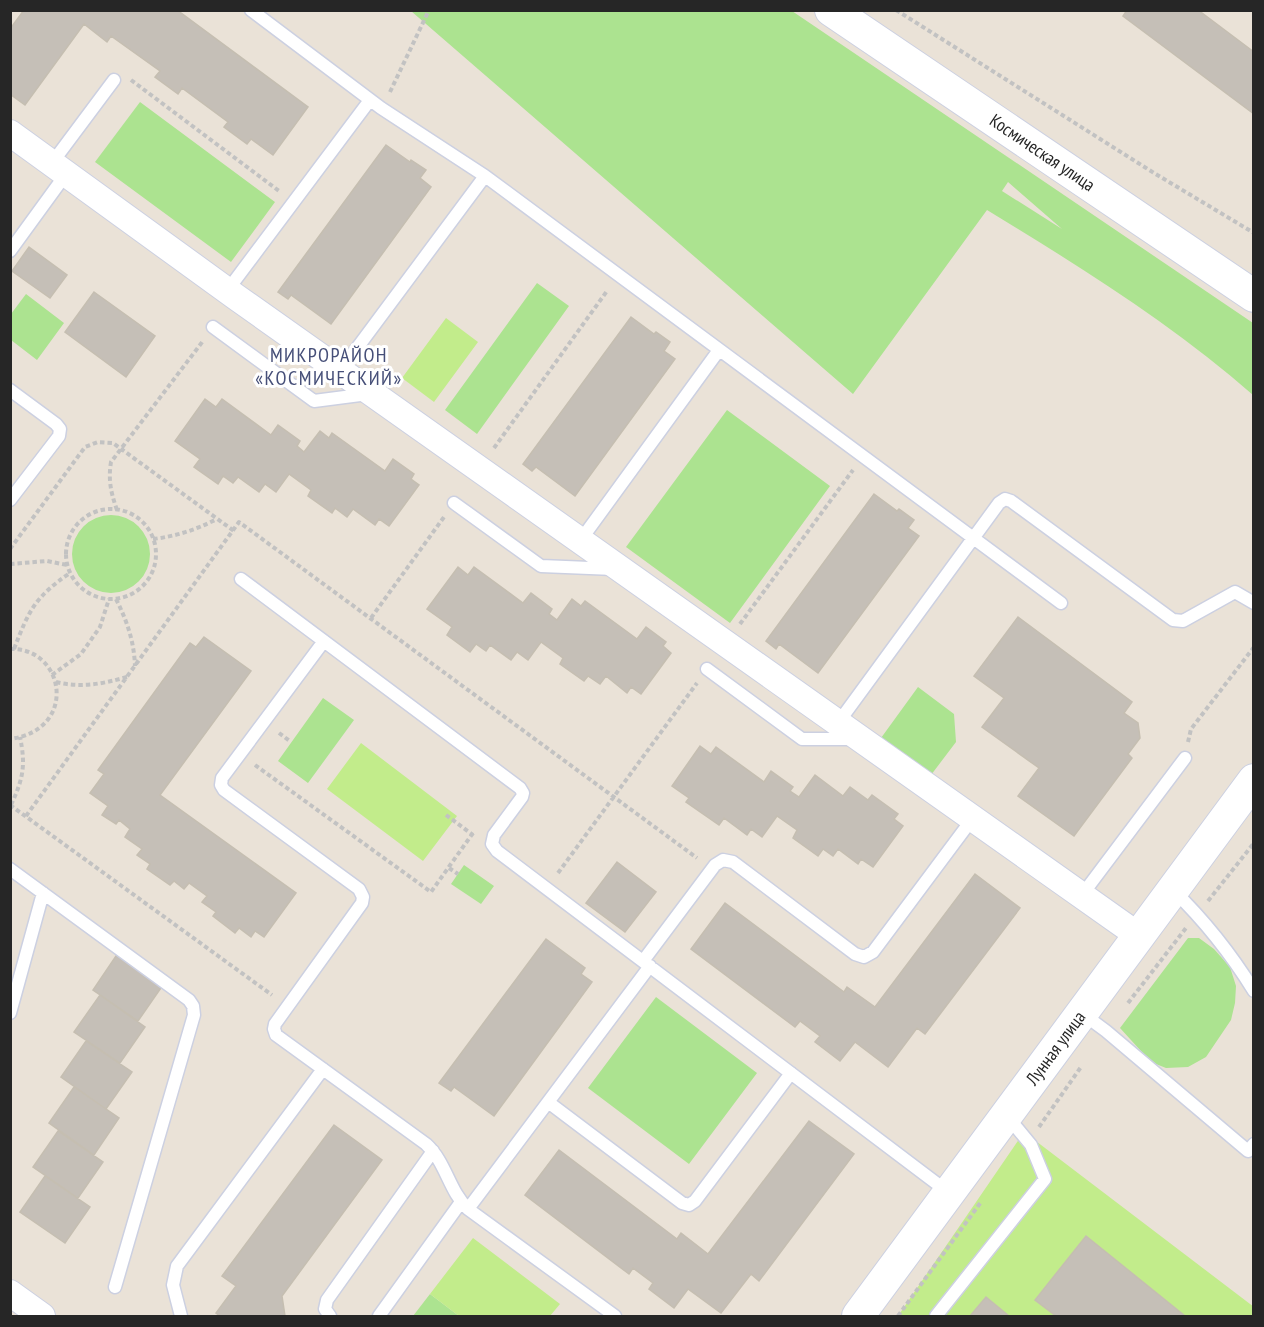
<svg xmlns="http://www.w3.org/2000/svg" width="1264" height="1327" font-family="'PT Sans Narrow',sans-serif">
	<rect width="100%" height="100%" fill="#eae2d7"/>
	<path fill="#ace390" fill-rule="evenodd" d="M411,11H792L1253,323V395C1172,324 1079,266 987,210L853,394ZM1008,182L1062,229L1002,191Z
		M140,102L275,202L231,262L95,162Z
		M537,283L569,306L477,434L445,410Z
		M26,294L64,323L37,360L11,340V314Z
		M727,410L830,486L730,623L626,547Z
		M72 554a39 39 0 1 1 78 0a39 39 0 1 1-78 0Z
		M918,687L954,714L956,742L931,775L881,738Z
		M323,698L354,720L308,783L278,761Z
		M464,865L494,886L481,904L451,884Z
		M1188,938H1199L1214,949L1230,967L1236,986L1235,1003L1231,1020L1206,1057L1188,1067L1166,1068L1151,1062L1120,1028Z
		M656,997L757,1073L689,1164L588,1088Z
		M430,1294L459,1316H413Z"/>
	<path fill="#c2ec8b" d="M446,318L478,342L434,402L402,378Z
		M361,743L457,816L423,861L327,789Z
		M1024,1132L1254,1307L1253,1316H898Z
		M473,1238L560,1304L550,1316H459L430,1294Z"/>
	<path fill="#c5bfb7" stroke="#c5beb1" stroke-width="1.5" d="M24,10H177L308,107L273,155L251,139L247,144L224,127L228,122L182,88L178,94L155,77L160,71L111,36L107,42L84,24L25,105L10,94V29Z
		M1127,10H1198L1254,52V114L1123,16Z
		M386,145L410,162L411,160L426,170L420,178L431,187L331,324L291,295L288,299L278,292Z
		M29,247L67,275L50,298L12,271Z
		M94,292L155,336L126,377L65,332Z
		M631,317L654,334L656,332L670,342L664,351L675,359L575,496L536,467L532,471L523,464Z
		M205,399L216,407L222,399L271,435L278,425L300,441L297,446L304,452L320,431L329,438L332,433L385,471L393,459L414,474L411,479L419,485L389,526L379,519L375,525L353,509L347,517L335,508L332,513L308,496L311,490L289,474L276,492L265,484L259,492L238,477L233,483L223,476L218,484L194,467L200,459L175,441Z
		M874,494L897,511L899,509L914,520L908,528L919,536L818,673L779,644L776,649L766,641Z
		M458,567L468,575L474,567L523,603L531,593L552,609L549,614L557,620L572,599L581,606L585,601L637,639L646,627L666,642L663,646L671,653L641,694L631,687L627,693L606,676L600,684L588,676L584,681L560,664L563,658L541,642L528,660L517,652L511,660L490,645L486,651L476,644L470,652L447,635L452,627L427,609Z
		M1018,617L1132,702L1124,713L1138,723L1140,738L1128,754L1132,758L1074,836L1018,796L1039,768L982,727L1004,698L974,676Z
		M204,637L251,671L160,795L296,893L264,937L255,931L251,937L239,928L235,933L213,916L216,912L202,902L207,896L189,883L184,889L174,881L170,885L147,869L150,864L137,855L142,849L125,837L130,829L119,820L116,824L102,815L108,806L90,793L104,774L98,770L190,643L196,647Z
		M700,746L711,754L716,747L764,782L771,771L793,787L790,791L799,797L815,775L843,796L850,787L868,800L872,795L898,814L894,819L903,826L873,867L861,859L858,864L838,849L833,856L823,849L818,856L793,838L797,830L777,816L762,837L751,829L747,835L724,818L719,825L686,802L689,798L672,786Z
		M617,862L656,892L625,932L586,903Z
		M975,874L1020,908L925,1034L917,1028L888,1067L855,1042L840,1061L815,1042L820,1036L800,1021L795,1027L691,949L725,903L844,992L847,987L875,1007Z
		M546,939L585,968L581,974L592,982L494,1116L454,1087L451,1091L439,1083Z
		M118,953L163,985L138,1021L93,990Z
		M100,995L145,1027L120,1063L74,1032Z
		M86,1041L132,1072L106,1109L61,1077Z
		M74,1087L119,1118L94,1155L49,1123Z
		M809,1121L854,1154L759,1281L751,1274L721,1313L688,1289L674,1308L649,1289L653,1283L633,1268L629,1274L525,1195L559,1150L677,1239L681,1233L708,1254Z
		M334,1125L382,1160L282,1296L285,1316H220L216,1313L236,1286L222,1276Z
		M58,1131L103,1162L78,1198L33,1167Z
		M45,1176L90,1207L65,1243L20,1212Z
		M1086,1236L1185,1316H1056L1035,1300Z
		M986,1297L1009,1316H970Z"/>
	<g fill="none" stroke-linecap="round" stroke-linejoin="round">
		<defs>
			<path id="service" d="M251,10L381,108L485,176L1061,603
				M52,163L114,80
				M10,251L66,174
				M227,291L370,100
				M213,327L314,401L368,394
				M340,371L485,176
				M10,390L56,424L60,429L59,436L10,500
				M454,503L541,566L614,569
				M580,541L719,350
				M241,579L520,788L523,793L522,797L494,835L492,844L497,851L948,1192
				M324,641L222,778L221,785L224,790L359,889L363,897L362,903L275,1024L274,1029L276,1035L426,1144C446,1162 449,1191 468,1209L615,1316
				M707,669L802,739H853
				M838,723L999,503L1005,499L1011,501L1173,620L1183,621L1235,592L1254,603
				M10,869L189,1000L193,1006L194,1015L115,1287
				M1173,890C1204,920 1231,954 1254,991
				M1082,895L1185,758
				M643,961L715,865L723,860L733,862L855,954L864,957L873,952L973,818
				M10,1013L43,893
				M1083,1014L1106,1031L1248,1151L1254,1144
				M548,1102L682,1203L689,1205L695,1201L791,1073
				M468,1209L650,966
				M181,1316L173,1285L177,1266L323,1069
				M330,1316L325,1309L327,1300L433,1151
				M379,1316L461,1202
				M936,1316L1045,1179L1031,1145L1007,1116"/>
			<path id="minor" d="M10,133L236,297L1139,936
				M10,1293L42,1316"/>
			<g id="tertiary">
				<path id="s1" d="M831,10L1254,296"/>
				<path id="s2" d="M858,1316L1254,780"/>
			</g>
		</defs>
		<use href="#service" stroke="#ccd0e1" stroke-width="15"/>
		<use href="#minor" stroke="#ccd0e1" stroke-width="28"/>
		<use href="#tertiary" stroke="#ccd0e1" stroke-width="34"/>
		<path stroke="#c2c2c2" stroke-width="4" stroke-dasharray="4.5 3" stroke-linecap="butt" d="M896,10L1154,173L1254,233
			M131,80L279,191
			M390,92L429,10
			M494,448L607,291
			M66 554a45 45 0 1 1 90 0a45 45 0 1 1-90 0Z
			M117,510C111,493 108,480 111,462L203,341
			M153,539C177,536 195,530 217,519
			M10,549L85,447L98,442L113,443L234,531
			M10,564L47,561L67,565
			M116,599C127,621 134,641 135,666
			M371,618L444,517
			M740,624L853,470
			M10,649C65,647 79,730 10,739
			M14,649C29,610 35,597 70,573
			M52,675L81,654L100,627L109,599
			M56,682C81,688 102,684 127,677
			M279,733L291,742
			M1188,742L1191,729L1254,647
			M255,765L431,892L473,833
			M10,805L272,995
			M11,805C23,779 26,766 20,737
			M446,815L473,835
			M26,816L239,522L697,858
			M449,868L458,874
			M558,873L697,683
			M1208,901L1254,843
			M1128,1003L1186,928
			M1039,1127L1081,1067
			M898,1316L981,1202"/>
		<use href="#service" stroke="#fff" stroke-width="12"/>
		<use href="#minor" stroke="#fff" stroke-width="26"/>
		<use href="#tertiary" stroke="#fff" stroke-width="32"/>
	</g>
	<g text-anchor="middle" stroke-width="6" stroke-linejoin="round" paint-order="stroke">
		<g font-size="18" fill="#262626" stroke="#fff">
			<text dy="6" stroke="none"><textPath href="#s1" startOffset="255">Космическая улица</textPath></text>
			<text dy="6" stroke="none"><textPath href="#s2" startOffset="333">Лунная улица</textPath></text>
		</g>
		<g font-size="20" letter-spacing="1.5" fill="#464f78" stroke="#fff">
			<text x="329" y="362">МИКРОРАЙОН<tspan x="329" dy="23">«КОСМИЧЕСКИЙ»</tspan></text>
		</g>
	</g>
	<rect width="1264" height="1327" fill="none" stroke="#262626" stroke-width="24"/>
</svg>
